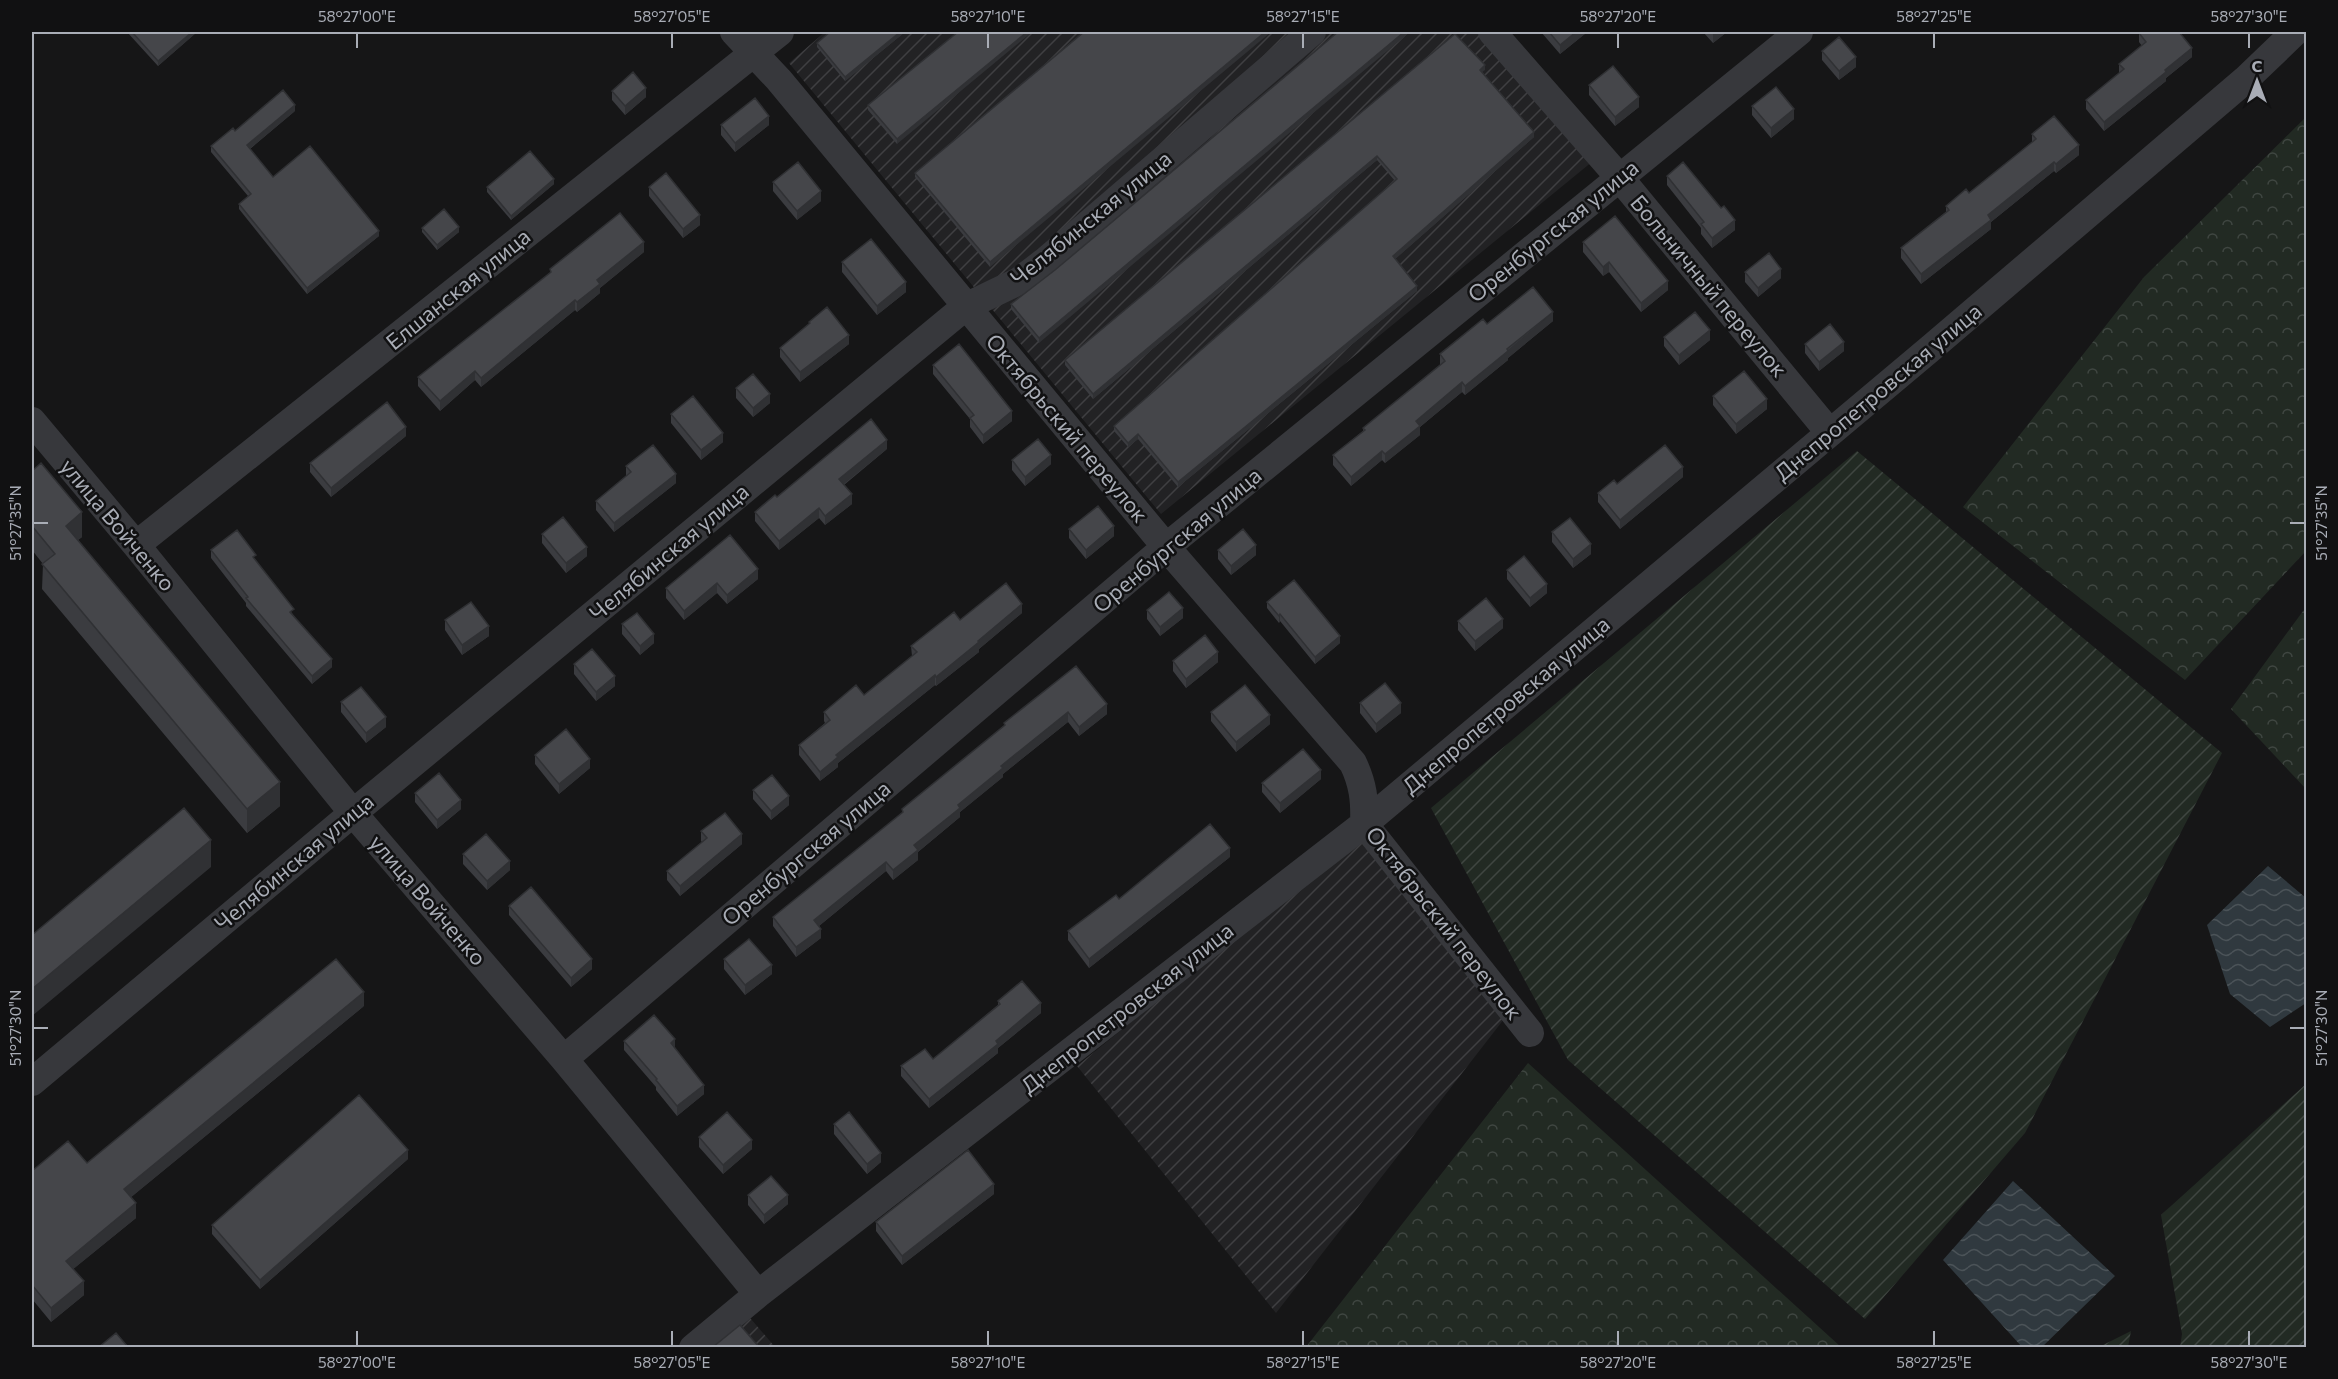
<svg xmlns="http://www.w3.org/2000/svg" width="2338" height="1379" font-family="Commissioner,sans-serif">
	<defs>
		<pattern id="industrial-furrows" width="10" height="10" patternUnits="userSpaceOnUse" patternTransform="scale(1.5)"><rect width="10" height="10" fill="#222224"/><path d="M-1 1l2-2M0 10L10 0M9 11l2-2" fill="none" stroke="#3f3f42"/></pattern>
		<pattern id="forest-crowns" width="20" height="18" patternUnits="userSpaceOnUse" patternTransform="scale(1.5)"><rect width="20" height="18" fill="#222a23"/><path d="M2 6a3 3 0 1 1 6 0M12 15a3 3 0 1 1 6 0" fill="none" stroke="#3f4641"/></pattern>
		<pattern id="garden-furrows" width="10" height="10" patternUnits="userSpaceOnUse" patternTransform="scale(1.5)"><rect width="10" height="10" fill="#222a23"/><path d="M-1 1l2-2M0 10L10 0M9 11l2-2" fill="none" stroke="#3f4641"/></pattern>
		<pattern id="water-waves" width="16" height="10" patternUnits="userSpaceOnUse" patternTransform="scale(1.5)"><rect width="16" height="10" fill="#30393f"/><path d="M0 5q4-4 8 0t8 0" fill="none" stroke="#4b5358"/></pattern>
	</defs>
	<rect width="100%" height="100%" fill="#161617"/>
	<path fill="url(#industrial-furrows)" d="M825,32H1480L1593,161L1161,514L789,63Z
		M1359,837L1504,1019L1276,1313L1077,1066Z
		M745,1312L775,1347L702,1348Z"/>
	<path fill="url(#forest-crowns)" d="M2306,117V551L2185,680L1963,507L2144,277Z
		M2306,607V789L2231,709Z
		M1528,1063L1841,1347H1306Z"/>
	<path fill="url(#garden-furrows)" d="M1857,451L2222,753L2025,1133L1865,1319L1568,1060L1431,808Z
		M2306,1084V1347H2180L2182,1334L2161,1215Z
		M2131,1331L2128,1347H2099Z"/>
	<path fill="url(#water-waves)" d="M2268,866L2306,898V1003L2270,1027L2230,994L2207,925Z
		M2013,1181L2115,1276L2042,1347H2022L1943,1260Z"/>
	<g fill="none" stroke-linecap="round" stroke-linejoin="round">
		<path stroke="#37383c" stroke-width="28" d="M734,32L779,80L1166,547L1353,763C1363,784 1365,800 1364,824L1530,1033
			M1492,32L1619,177L1830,433
			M32,421L136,545L353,813L564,1059L758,1294
			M136,545L780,32
			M564,1059L1166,547L1799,32
			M32,1082L353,813L965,307L1019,281L1044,262L1312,32
			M693,1348L758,1294L1364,824L1931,348L2245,80L2295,32"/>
	</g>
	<path fill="#3b3c40" d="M127,32H197L158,66Z
		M830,32H905L845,81L817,47V43Z
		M958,32L897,144L868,110V105Z
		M1084,32L990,267L915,177V173Z
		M1541,32H1586V33L1560,54Z
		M1703,32H1727L1713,43Z
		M2139,33L2192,57L2166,78V81L2104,131L2086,109V100L2119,73V64L2142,46L2139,42Z
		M1822,51L1856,67L1839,80L1822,60Z
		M1485,70L1482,72L1534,137L1395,259L1417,291L1178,487L1138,439L1128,447L1114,431V426L1395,181L1377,160L1093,399L1065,365V360Z
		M1589,85L1639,107L1615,126L1589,95Z
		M612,91L646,97L625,115L612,100Z
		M1752,106L1794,119L1771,138L1752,115Z
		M295,111L250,149L273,177L379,236L307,294L239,209V204L248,196L211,152V146L235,131Z
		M721,125H769L735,152L721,135Z
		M2032,134L2079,155L2056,173L2054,171L1991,222V229L1921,284L1901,258V248L1946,212V206L1969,193L2032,142Z
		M1667,176L1735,230L1712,248L1701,234V228L1667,185Z
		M773,182L821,201L797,220L773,191Z
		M554,184L511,220L487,192V187Z
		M649,187L700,225L683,238L649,196Z
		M422,228L459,232L437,250L422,232Z
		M1583,242L1668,290L1641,312L1609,272L1603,276L1583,252Z
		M644,252L600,288V293L577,312L575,310L481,387L475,380L440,411L418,386V377L550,273V269Z
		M842,262L906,292L877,315L842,272Z
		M1055,270L1039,343L1011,309V304Z
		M1745,272L1781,278L1758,297L1745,282Z
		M1553,321L1508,358V360L1465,395L1462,392L1420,427V435L1385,463L1382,460L1351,486L1333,465V455L1363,431V428L1441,365L1440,364V354L1487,324Z
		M809,322L849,344L800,382L780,357V348L809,324Z
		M1664,337L1710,340L1679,365L1664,346Z
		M1805,344L1844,351L1819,371L1805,353Z
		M933,365L1012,421L983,444L970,427V419L933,374Z
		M736,388L770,403L753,417L736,398Z
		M1713,396L1767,409L1736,434L1713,405Z
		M671,414L723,442L701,460L671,423Z
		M406,436L331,497L310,472V463Z
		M887,449L844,485L852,504L825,525L819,518L779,550L755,521V512L777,497Z
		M1012,460L1051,464L1025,486L1012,470Z
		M626,466L676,483L614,532L596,510V501L626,476Z
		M32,471L82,537L78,540L280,806L247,833L42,589L43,564L32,550Z
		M1683,477L1620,529L1598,502V493L1617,484Z
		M1069,529L1114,536L1086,559L1069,538Z
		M1552,532L1591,554L1573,568L1552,542Z
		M542,534L587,556L566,573L542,543Z
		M211,550L256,561L294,616L332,667L312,684L246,606V603L211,558Z
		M1218,550L1256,555L1231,575L1218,559Z
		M1507,570L1547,593L1530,607L1507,579Z
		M758,579L727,604L717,593L684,620L666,598V588Z
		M1267,602L1340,643L1315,664L1280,621L1279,623L1267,608Z
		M1147,610L1183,618L1160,636L1147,619Z
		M1022,613L979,649V652L936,686L935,685L838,763V767L820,781L799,755V745L825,723L824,721V712L864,695L912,656L911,646L960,620Z
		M445,620L489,636L462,655L445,630Z
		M1458,621L1503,628L1475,651L1458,630Z
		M622,624L654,643L640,655L622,634Z
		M1173,661L1218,662L1186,688L1173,671Z
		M574,664L615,686L596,701L574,674Z
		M1076,666L1107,714L1079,736L1068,722L1003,774V777L960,812V817L918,852V860L893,880L886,871L819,926L821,938L796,957L773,926V917L902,813V809L1004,726V723Z
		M341,702L386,727L366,743L341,712Z
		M1360,703L1401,713L1376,733L1360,713Z
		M1211,712L1270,724L1236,752L1211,721Z
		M535,755L590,768L559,794L535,764Z
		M1321,779L1280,813L1262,792V783Z
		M753,790L789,805L771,820L753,799Z
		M415,793L461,809L437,829L415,802Z
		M701,831L742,844L680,896L667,880V871L702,842L701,841Z
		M463,854L510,870L487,890L463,864Z
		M1230,857L1089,968L1068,940V931Z
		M509,906L592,969L571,987L509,915Z
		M724,959L772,974L745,995L724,969Z
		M998,1001L1041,1013L998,1048V1053L929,1108L901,1076V1066L933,1059L998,1005Z
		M364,1006L131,1197L136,1218L73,1269L84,1295L51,1322L32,1299V1171L87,1163Z
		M624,1041L675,1048L704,1094L677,1116L656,1090V1087L624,1050Z
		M834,1124L881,1162L867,1174L834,1134Z
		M699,1137L752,1149L723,1174L699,1147Z
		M408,1159L260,1289L212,1234V1225Z
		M994,1194L902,1265L876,1231V1222Z
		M748,1195L788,1204L764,1224L748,1205Z"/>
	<path fill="#303134" d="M192,32H197L158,66V61Z
		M900,32H905L845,81V77Z
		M1027,32H1032L897,144V139Z
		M1265,32H1271L990,267V262Z
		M1404,32H1410L1039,343V338Z
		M1576,32H1586V33L1560,54V45Z
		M1715,32H1727L1713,43V34Z
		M2192,48V57L2166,78V81L2104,131V122L2165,70Z
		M1856,57V67L1839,80V71Z
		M1485,65V70L1480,74V70Z
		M646,88V97L625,115V106Z
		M1639,97V107L1615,126V117Z
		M295,105V111L247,151V145Z
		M1794,109V119L1771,138V128Z
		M769,116V125L735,152V143Z
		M1534,132V137L1393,261V256Z
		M2079,145V155L2056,173V164Z
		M1377,156V160L1093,399V394Z
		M2054,162V171L1991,222V229L1921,284V274L1988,215Z
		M554,179V184L511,220V216Z
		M821,191V201L797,220V211Z
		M700,215V225L683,238V229Z
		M1735,220V230L1712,248V238Z
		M459,227V232L437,250V245Z
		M379,231V236L307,294V288Z
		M644,242V252L600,288V293L577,312V302L597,280Z
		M1609,262V272L1603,276V267Z
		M1781,269V278L1758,297V288Z
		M1668,281V290L1641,312V303Z
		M906,282V292L877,315V306Z
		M1417,286V291L1178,487V482Z
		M575,300V310L481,387V378Z
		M1553,312V321L1508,358V360L1465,395V386Z
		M1710,330V340L1679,365V355Z
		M849,335V344L800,382V372Z
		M1844,342V351L1819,371V362Z
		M475,371V380L440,411V401Z
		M1462,382V392L1420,427V435L1385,463V454L1416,421Z
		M770,394V403L753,417V408Z
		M1767,399V409L1736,434V424Z
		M1012,411V421L983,444V435Z
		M406,427V436L331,497V488Z
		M723,433V442L701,460V450Z
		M1138,434V439L1128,447V443Z
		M887,440V449L839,488V479Z
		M1382,451V460L1351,486V477Z
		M1051,455V464L1025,486V477Z
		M1683,467V477L1620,529V520Z
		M676,474V483L614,532V523Z
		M852,494V504L825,525V516Z
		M819,508V518L779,550V541Z
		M82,512V537L66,550V526Z
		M1114,526V536L1086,559V550Z
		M1591,544V554L1573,568V559Z
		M1256,545V555L1231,575V566Z
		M587,547V556L566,573V563Z
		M758,569V579L727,604V595Z
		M717,583V593L684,620V611Z
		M1547,584V593L1530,607V598Z
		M1022,604V613L979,649V652L936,686V677Z
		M1183,608V618L1160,636V627Z
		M1280,614V621L1279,623V616Z
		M1503,619V628L1475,651V641Z
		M34,623V650L32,652V625Z
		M489,626V636L462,655V645Z
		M654,634V643L640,655V646Z
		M1340,636V643L1315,664V657Z
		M1218,652V662L1186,688V679Z
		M332,659V667L312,684V676Z
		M935,675V685L838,763V767L820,781V772L836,755Z
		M615,676V686L596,701V692Z
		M1401,703V713L1376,733V724Z
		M1107,704V714L1079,736V727Z
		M1068,712V722L1003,774V777L960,812V817L918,852V860L893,880V870L914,845L1001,766Z
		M1270,715V724L1236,752V742Z
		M386,717V727L366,743V733Z
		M590,759V768L559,794V784Z
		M1321,770V779L1280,813V803Z
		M280,782V806L247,833V809Z
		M789,796V805L771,820V811Z
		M461,800V809L437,829V820Z
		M742,834V844L680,896V886Z
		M211,840V867L32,1016V989Z
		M1230,848V857L1089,968V959Z
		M510,861V870L487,890V881Z
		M886,862V871L814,930V920Z
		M821,929V938L796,957V947Z
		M592,959V969L571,987V978Z
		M772,965V974L745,995V985Z
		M364,992V1006L124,1203V1189Z
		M1041,1003V1013L998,1048V1053L929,1108V1099L996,1041Z
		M675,1039V1049L671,1043Z
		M704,1085V1094L677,1116V1106Z
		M752,1140V1149L723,1174V1165Z
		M408,1150V1159L260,1289V1280Z
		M881,1153V1162L867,1174V1164Z
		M994,1184V1194L902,1265V1256Z
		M788,1195V1204L764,1224V1215Z
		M136,1203V1218L66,1275V1261Z
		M84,1281V1295L51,1322V1308Z"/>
	<path fill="#45464a" stroke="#303134" stroke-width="1.5" d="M132,32H192L158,61Z
		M830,32H900L845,77L817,43Z
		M958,32H1027L897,139L868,105Z
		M1084,32H1265L990,262L915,173Z
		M1338,32H1404L1039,338L1011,304L1055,270Z
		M1549,32H1576L1560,45Z
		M2140,32H2179L2192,48L2165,70L2166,72L2104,122L2086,100L2124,69L2119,64L2146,42L2139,33Z
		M1455,34L1485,65L1480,70L1534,132L1393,256L1417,286L1178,482L1138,434L1128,443L1114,426L1397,179L1377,156L1093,394L1065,360Z
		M1839,37L1856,57L1839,71L1822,51Z
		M1613,66L1639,97L1615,117L1589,85Z
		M633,72L646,88L625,106L612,91Z
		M1776,87L1794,109L1771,128L1752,106Z
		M283,90L295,105L247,145L273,177L310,146L379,231L307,288L239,204L251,194L211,146L233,128L235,131Z
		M755,98L769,116L735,143L721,125Z
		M2054,116L2079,145L2056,164L2054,162L1988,215L1991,220L1921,274L1901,248L1949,210L1946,206L1966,189L1969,193L2036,139L2032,134Z
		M530,151L554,179L511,216L487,187Z
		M798,162L821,191L797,211L773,182Z
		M1683,162L1721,208L1724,206L1735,220L1712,238L1701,224L1704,222L1667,176Z
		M666,173L700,215L683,229L649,187Z
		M444,209L459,227L437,245L422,228Z
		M620,213L644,242L597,280L600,284L577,302L575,300L481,378L475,371L440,401L418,377L551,272L550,269Z
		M1615,216L1668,281L1641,303L1609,262L1603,267L1583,242Z
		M871,239L906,282L877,306L842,262Z
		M1769,253L1781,269L1758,288L1745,272Z
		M1533,287L1553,312L1507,349L1508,351L1465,386L1462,382L1416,421L1420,426L1385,454L1382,451L1351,477L1333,455L1365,430L1363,428L1445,361L1440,354L1483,319L1487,324Z
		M827,307L849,335L800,372L780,348L810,323L809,322Z
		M1695,312L1710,330L1679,355L1664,337Z
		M1830,324L1844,342L1819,362L1805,344Z
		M959,344L1012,411L983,435L970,418L974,415L933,365Z
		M1744,371L1767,399L1736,424L1713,396Z
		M753,374L770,394L753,408L736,388Z
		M693,396L723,433L701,450L671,414Z
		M387,402L406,427L331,488L310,463Z
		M871,419L887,440L839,479L852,494L825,516L819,508L779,541L755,512L775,495L777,497Z
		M1038,439L1051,455L1025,477L1012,460Z
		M653,445L676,474L614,523L596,501L631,472L626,466Z
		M1665,445L1683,467L1620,520L1598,493L1614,480L1617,484Z
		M41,463L82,512L66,526L280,782L247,809L42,564L55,554L32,526V471Z
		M1098,506L1114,526L1086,550L1069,529Z
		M563,517L587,547L566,563L542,534Z
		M1570,518L1591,544L1573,559L1552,532Z
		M1243,529L1256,545L1231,566L1218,550Z
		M237,530L256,555L253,557L294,609L290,612L332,659L312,676L246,598L248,597L211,550Z
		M730,535L758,569L727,595L717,583L684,611L666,588Z
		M1524,556L1547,584L1530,598L1507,570Z
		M1294,580L1340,636L1315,657L1280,614L1279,616L1267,602Z
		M1006,583L1022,604L978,641L979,642L936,677L935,675L836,755L838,757L820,772L799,745L830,720L824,712L856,685L864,695L917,652L911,646L954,612L960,620Z
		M1169,592L1183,608L1160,627L1147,610Z
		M1486,598L1503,619L1475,641L1458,621Z
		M471,602L489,626L462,645L445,620Z
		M637,613L654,634L640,646L622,624Z
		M1205,635L1218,652L1186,679L1173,661Z
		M592,649L615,676L596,692L574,664Z
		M1076,666L1107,704L1079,727L1068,712L1001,766L1003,768L958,805L960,808L914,845L918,850L893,870L886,862L814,920L821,929L796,947L773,917L903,812L902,809L1005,725L1004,723Z
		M1385,683L1401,703L1376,724L1360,703Z
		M1245,685L1270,715L1236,742L1211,712Z
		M361,687L386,717L366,733L341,702Z
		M566,729L590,759L559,784L535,755Z
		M1303,749L1321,770L1280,803L1262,783Z
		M439,773L461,800L437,820L415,793Z
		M772,775L789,796L771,811L753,790Z
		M184,808L211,840L32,989V935Z
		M725,813L742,834L680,886L667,871L707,838L701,831Z
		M1210,824L1230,848L1089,959L1068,931L1116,895L1119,899Z
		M486,834L510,861L487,881L463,854Z
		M531,887L592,959L571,978L509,906Z
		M749,939L772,965L745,985L724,959Z
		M336,959L364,992L124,1189L136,1203L66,1261L84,1281L51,1308L32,1285V1171L68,1141L87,1163Z
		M1022,981L1041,1003L996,1041L998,1044L929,1099L901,1066L925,1049L933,1059L1000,1004L998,1001Z
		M654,1015L675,1039L671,1043L704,1085L677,1106L656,1080L657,1079L624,1041Z
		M359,1095L408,1150L260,1280L212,1225Z
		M727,1112L752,1140L723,1165L699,1137Z
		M849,1112L881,1153L867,1164L834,1124Z
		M968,1150L994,1184L902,1256L876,1222Z
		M771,1176L788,1195L764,1215L748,1195Z
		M740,1325L759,1347H713Z
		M116,1333L128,1347H99Z"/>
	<path fill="none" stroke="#a9adb6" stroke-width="2" d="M357,33V48M672,33V48M988,33V48M1303,33V48M1618,33V48M1934,33V48M2249,33V48M33,523H48M2290,523H2305M33,1028H48M2290,1028H2305M357,1331V1346M672,1331V1346M988,1331V1346M1303,1331V1346M1618,1331V1346M1934,1331V1346M2249,1331V1346"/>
	<g text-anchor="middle" stroke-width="5" stroke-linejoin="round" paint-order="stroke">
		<g font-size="22" fill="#a9adb6" stroke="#111112">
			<text transform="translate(1091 218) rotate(-39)" y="8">Челябинская улица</text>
			<text transform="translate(1553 231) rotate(-39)" y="8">Оренбургская улица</text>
			<text transform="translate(1709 286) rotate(50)" y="8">Больничный переулок</text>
			<text transform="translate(458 289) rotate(-39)" y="8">Елшанская улица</text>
			<text transform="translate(1878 392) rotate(-40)" y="8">Днепропетровская улица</text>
			<text transform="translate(1067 428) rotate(50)" y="8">Октябрьский переулок</text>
			<text transform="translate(118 525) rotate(50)" y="8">улица Войченко</text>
			<text transform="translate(1177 540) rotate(-40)" y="8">Оренбургская улица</text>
			<text transform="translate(669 552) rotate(-40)" y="8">Челябинская улица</text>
			<text transform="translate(1506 705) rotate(-40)" y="8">Днепропетровская улица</text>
			<text transform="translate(806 853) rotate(-40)" y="8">Оренбургская улица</text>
			<text transform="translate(294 862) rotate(-40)" y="8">Челябинская улица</text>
			<text transform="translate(428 900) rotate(49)" y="8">улица Войченко</text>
			<text transform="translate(1444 923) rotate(52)" y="8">Октябрьский переулок</text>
			<text transform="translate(1127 1008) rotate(-38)" y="8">Днепропетровская улица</text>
		</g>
	</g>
	<rect width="2338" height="1379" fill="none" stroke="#111112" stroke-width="66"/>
	<g transform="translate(2257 81)" stroke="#111112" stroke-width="4.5" paint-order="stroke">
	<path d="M0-4.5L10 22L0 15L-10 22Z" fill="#a9adb6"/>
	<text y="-9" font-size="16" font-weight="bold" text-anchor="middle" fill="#a9adb6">С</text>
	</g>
	<rect x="33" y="33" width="2272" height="1313" fill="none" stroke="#a9adb6" stroke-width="2"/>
	<g font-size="15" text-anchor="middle" fill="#a9adb6">
		<text x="357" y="22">58°27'00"E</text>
		<text x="672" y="22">58°27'05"E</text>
		<text x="988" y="22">58°27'10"E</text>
		<text x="1303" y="22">58°27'15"E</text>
		<text x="1618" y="22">58°27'20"E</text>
		<text x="1934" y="22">58°27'25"E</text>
		<text x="2249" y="22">58°27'30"E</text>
		<text transform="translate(16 523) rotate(-90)" y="5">51°27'35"N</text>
		<text transform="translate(2322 523) rotate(-90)" y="5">51°27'35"N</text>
		<text transform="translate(16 1028) rotate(-90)" y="5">51°27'30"N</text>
		<text transform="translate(2322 1028) rotate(-90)" y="5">51°27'30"N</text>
		<text x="357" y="1368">58°27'00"E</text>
		<text x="672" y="1368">58°27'05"E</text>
		<text x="988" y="1368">58°27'10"E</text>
		<text x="1303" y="1368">58°27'15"E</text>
		<text x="1618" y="1368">58°27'20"E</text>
		<text x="1934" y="1368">58°27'25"E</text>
		<text x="2249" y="1368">58°27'30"E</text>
	</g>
</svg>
